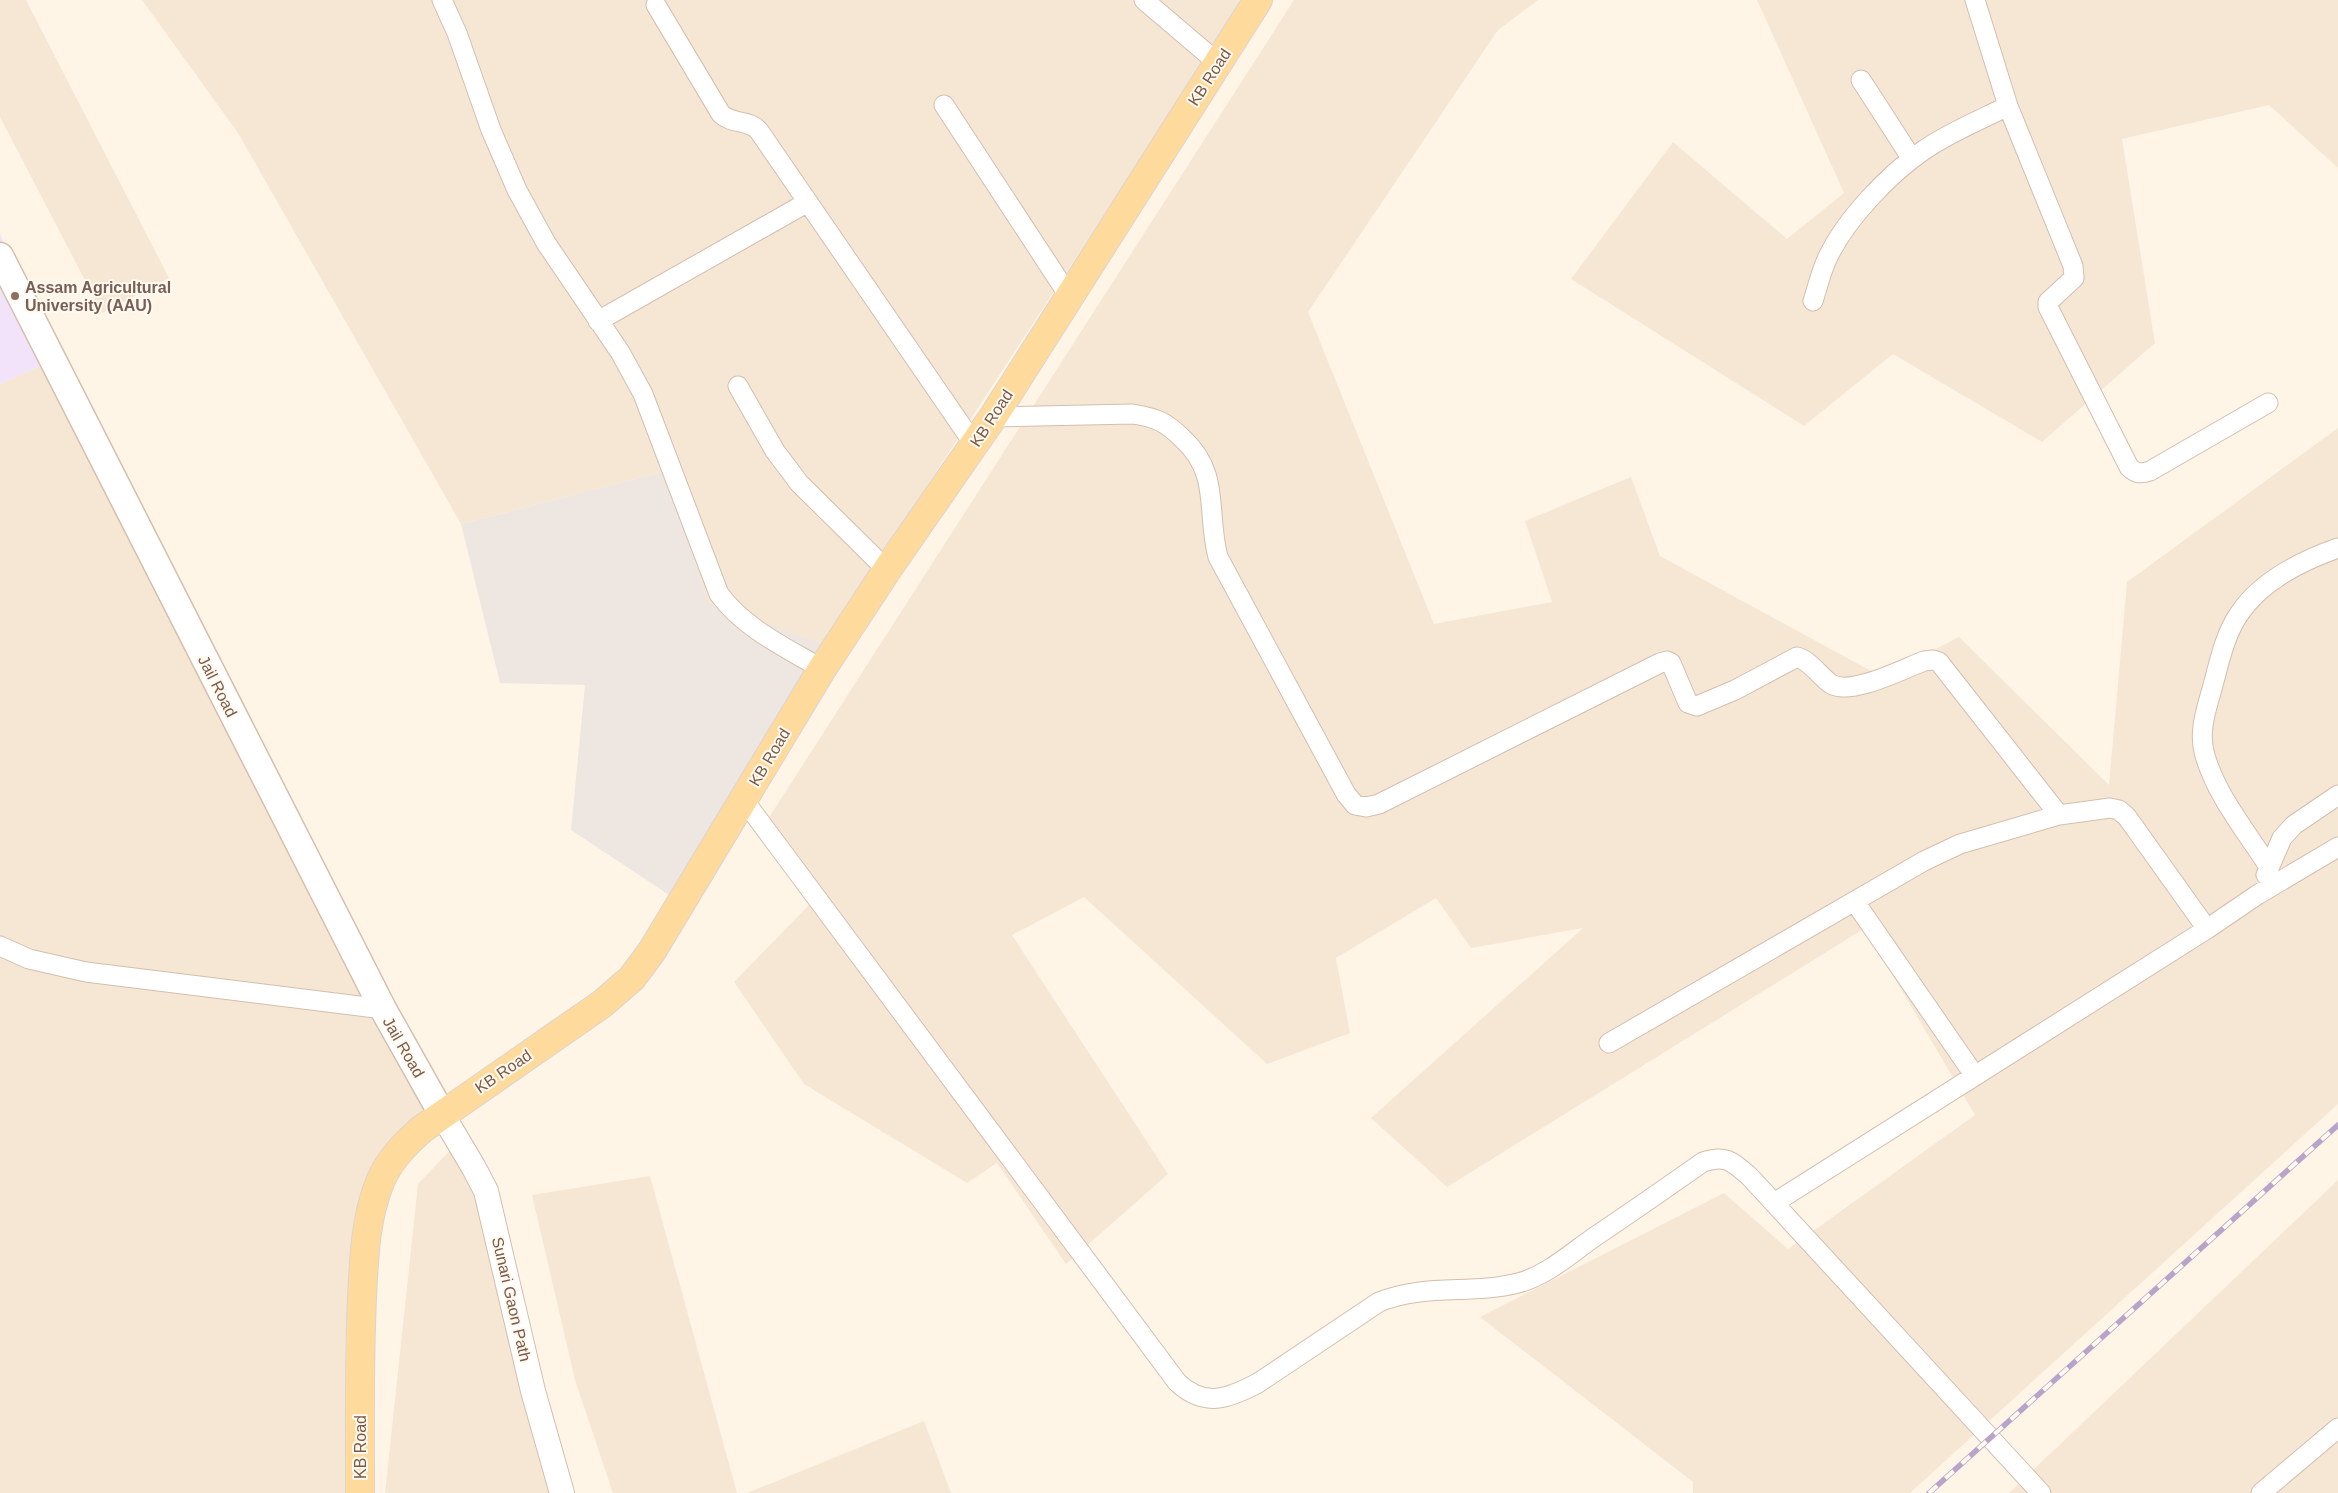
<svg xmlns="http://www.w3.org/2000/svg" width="2338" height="1493" font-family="Helvetica,sans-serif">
	<rect width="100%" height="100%" fill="#fef5e7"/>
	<path fill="#f6e7d5" d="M0,0H26L169,278L102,313L0,117Z
		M142,0H1244L824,644L708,604L666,471L461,524L238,133Z
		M1294,0H1538L1498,30L1308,312L1434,624L1552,602L1525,521L1631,477L1660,556L1882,677L1959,637L2109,785L2127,582L2338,428V1104L1910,1493H1693V1482L1480,1317L1724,1193L1788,1249L1975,1115L1865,928L1447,1187L1371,1118L1583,928L1471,948L1436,898L1336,958L1350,1033L1267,1064L1084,897L1012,935L1168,1174L1066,1264L997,1163L967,1183L804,1084L734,982L812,902L759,833Z
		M1757,0H2338V168L2269,105L2122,139L2155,343L2042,442L1893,354L1804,426L1571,279L1673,142L1787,239L1844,193Z
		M58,358L428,1114L385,1184L355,1493H0V384Z
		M456,1144L476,1147L500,1217L570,1493H385L418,1184Z
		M650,1176L737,1493H613L575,1380L532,1195Z
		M2338,1180V1493H2009Z
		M924,1421L951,1493H747Z"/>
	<path fill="#eee7e1" d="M666,471L708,603L824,644L669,895L571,830L585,685L500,683L461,524Z"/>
	<path fill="#f2e3fa" d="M0,234L58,358L0,384Z"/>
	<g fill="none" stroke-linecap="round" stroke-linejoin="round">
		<defs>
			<path id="minor" d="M442,0L457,33L491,130L517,190L546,243L620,352L643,394L719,594C745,629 785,647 822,669
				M1144,0L1218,63
				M1975,0L2008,106L2073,266L2074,278L2048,302V307L2129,467C2136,474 2141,474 2150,471L2268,403
				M656,5L721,114C733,125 749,119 759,131L974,444
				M1861,80L1912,159
				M944,105L1069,296
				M1813,301C1818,286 1821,271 1828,257C1846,219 1889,174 1924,150C1950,132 1980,120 2008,106
				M598,321L808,202
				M738,386L775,451L799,483L887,570
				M993,417L1133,414C1157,418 1166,422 1183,439C1221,474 1206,512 1218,557L1346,794L1355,805L1366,807L1379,804L1660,663L1667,661L1671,663L1688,703L1697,706L1735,690L1797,657C1811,661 1819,676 1831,684C1851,696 1903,669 1924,661L1933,660L1939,662L2059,815
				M743,799L1177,1382C1204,1408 1228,1399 1258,1383L1379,1302C1427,1283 1471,1295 1518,1283C1546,1276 1570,1254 1593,1238C1630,1213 1666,1188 1703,1162C1726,1154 1733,1162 1750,1177L2041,1493
				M2269,867C2246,831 2215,794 2204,752C2199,730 2206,710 2212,689C2219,664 2224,636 2239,614C2261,581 2301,561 2338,548
				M2266,875L2282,838L2294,825L2338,795
				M1855,902L1975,1076
				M0,946L29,959L86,972L383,1009
				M1609,1043L1924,861L1960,844L2059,815L2110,808L2119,810L2127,817L2207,929
				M1774,1203L2207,929L2257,895L2338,847
				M2261,1493L2338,1428"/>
			<path id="tertiary" d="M442,1114L474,1168L486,1191L533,1391L562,1493"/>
			<path id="secondary" d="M0,256L383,1009L442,1114"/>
			<path id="primary" d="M360,1493C360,1428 359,1363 362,1298C364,1259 365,1219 380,1182C389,1160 405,1144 422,1129L602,1004L632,978L652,951L822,669L887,570L993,417L1258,0"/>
		</defs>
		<use href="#minor" stroke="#d4beae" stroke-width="21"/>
		<use href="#tertiary" stroke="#d4beae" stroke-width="26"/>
		<use href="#secondary" stroke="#d7beab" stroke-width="29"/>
		<use href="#primary" stroke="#dcd4d0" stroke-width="30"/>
		<use href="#minor" stroke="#fff" stroke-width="19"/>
		<use href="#tertiary" stroke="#fff" stroke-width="24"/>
		<use href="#secondary" stroke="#fff" stroke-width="26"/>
		<use href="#primary" stroke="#ffda9d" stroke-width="28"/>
		<defs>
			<path id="rail" d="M1929,1493L2338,1125"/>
		</defs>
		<use href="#rail" stroke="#b8a3c9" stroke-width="5.5"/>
		<use href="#rail" stroke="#fff9ef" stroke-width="4" stroke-dasharray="11" stroke-linecap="butt"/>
	</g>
	<circle fill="#8d6e63" stroke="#fff9ef" stroke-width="2" cx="15" cy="296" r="5"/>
	<g text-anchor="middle" stroke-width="4" stroke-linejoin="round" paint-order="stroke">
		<g font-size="16" fill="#7a5a49" stroke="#fff9ef">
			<text transform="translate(1209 77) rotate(-57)" y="6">KB Road</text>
			<text transform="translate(991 418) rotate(-57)" y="6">KB Road</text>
			<text transform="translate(218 686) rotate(63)" y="6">Jail Road</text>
			<text transform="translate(769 757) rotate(-59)" y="6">KB Road</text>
			<text transform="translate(404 1047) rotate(60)" y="6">Jail Road</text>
			<text transform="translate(503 1071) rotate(-34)" y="6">KB Road</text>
			<text transform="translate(512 1299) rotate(77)" y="6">Sunari Gaon Path</text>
			<text transform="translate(360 1447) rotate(-90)" y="6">KB Road</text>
		</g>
		<g font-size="16" font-weight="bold" fill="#785e54" stroke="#fff9ef" text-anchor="start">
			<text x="25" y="293">Assam Agricultural<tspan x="25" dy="18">University (AAU)</tspan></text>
		</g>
	</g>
</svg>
